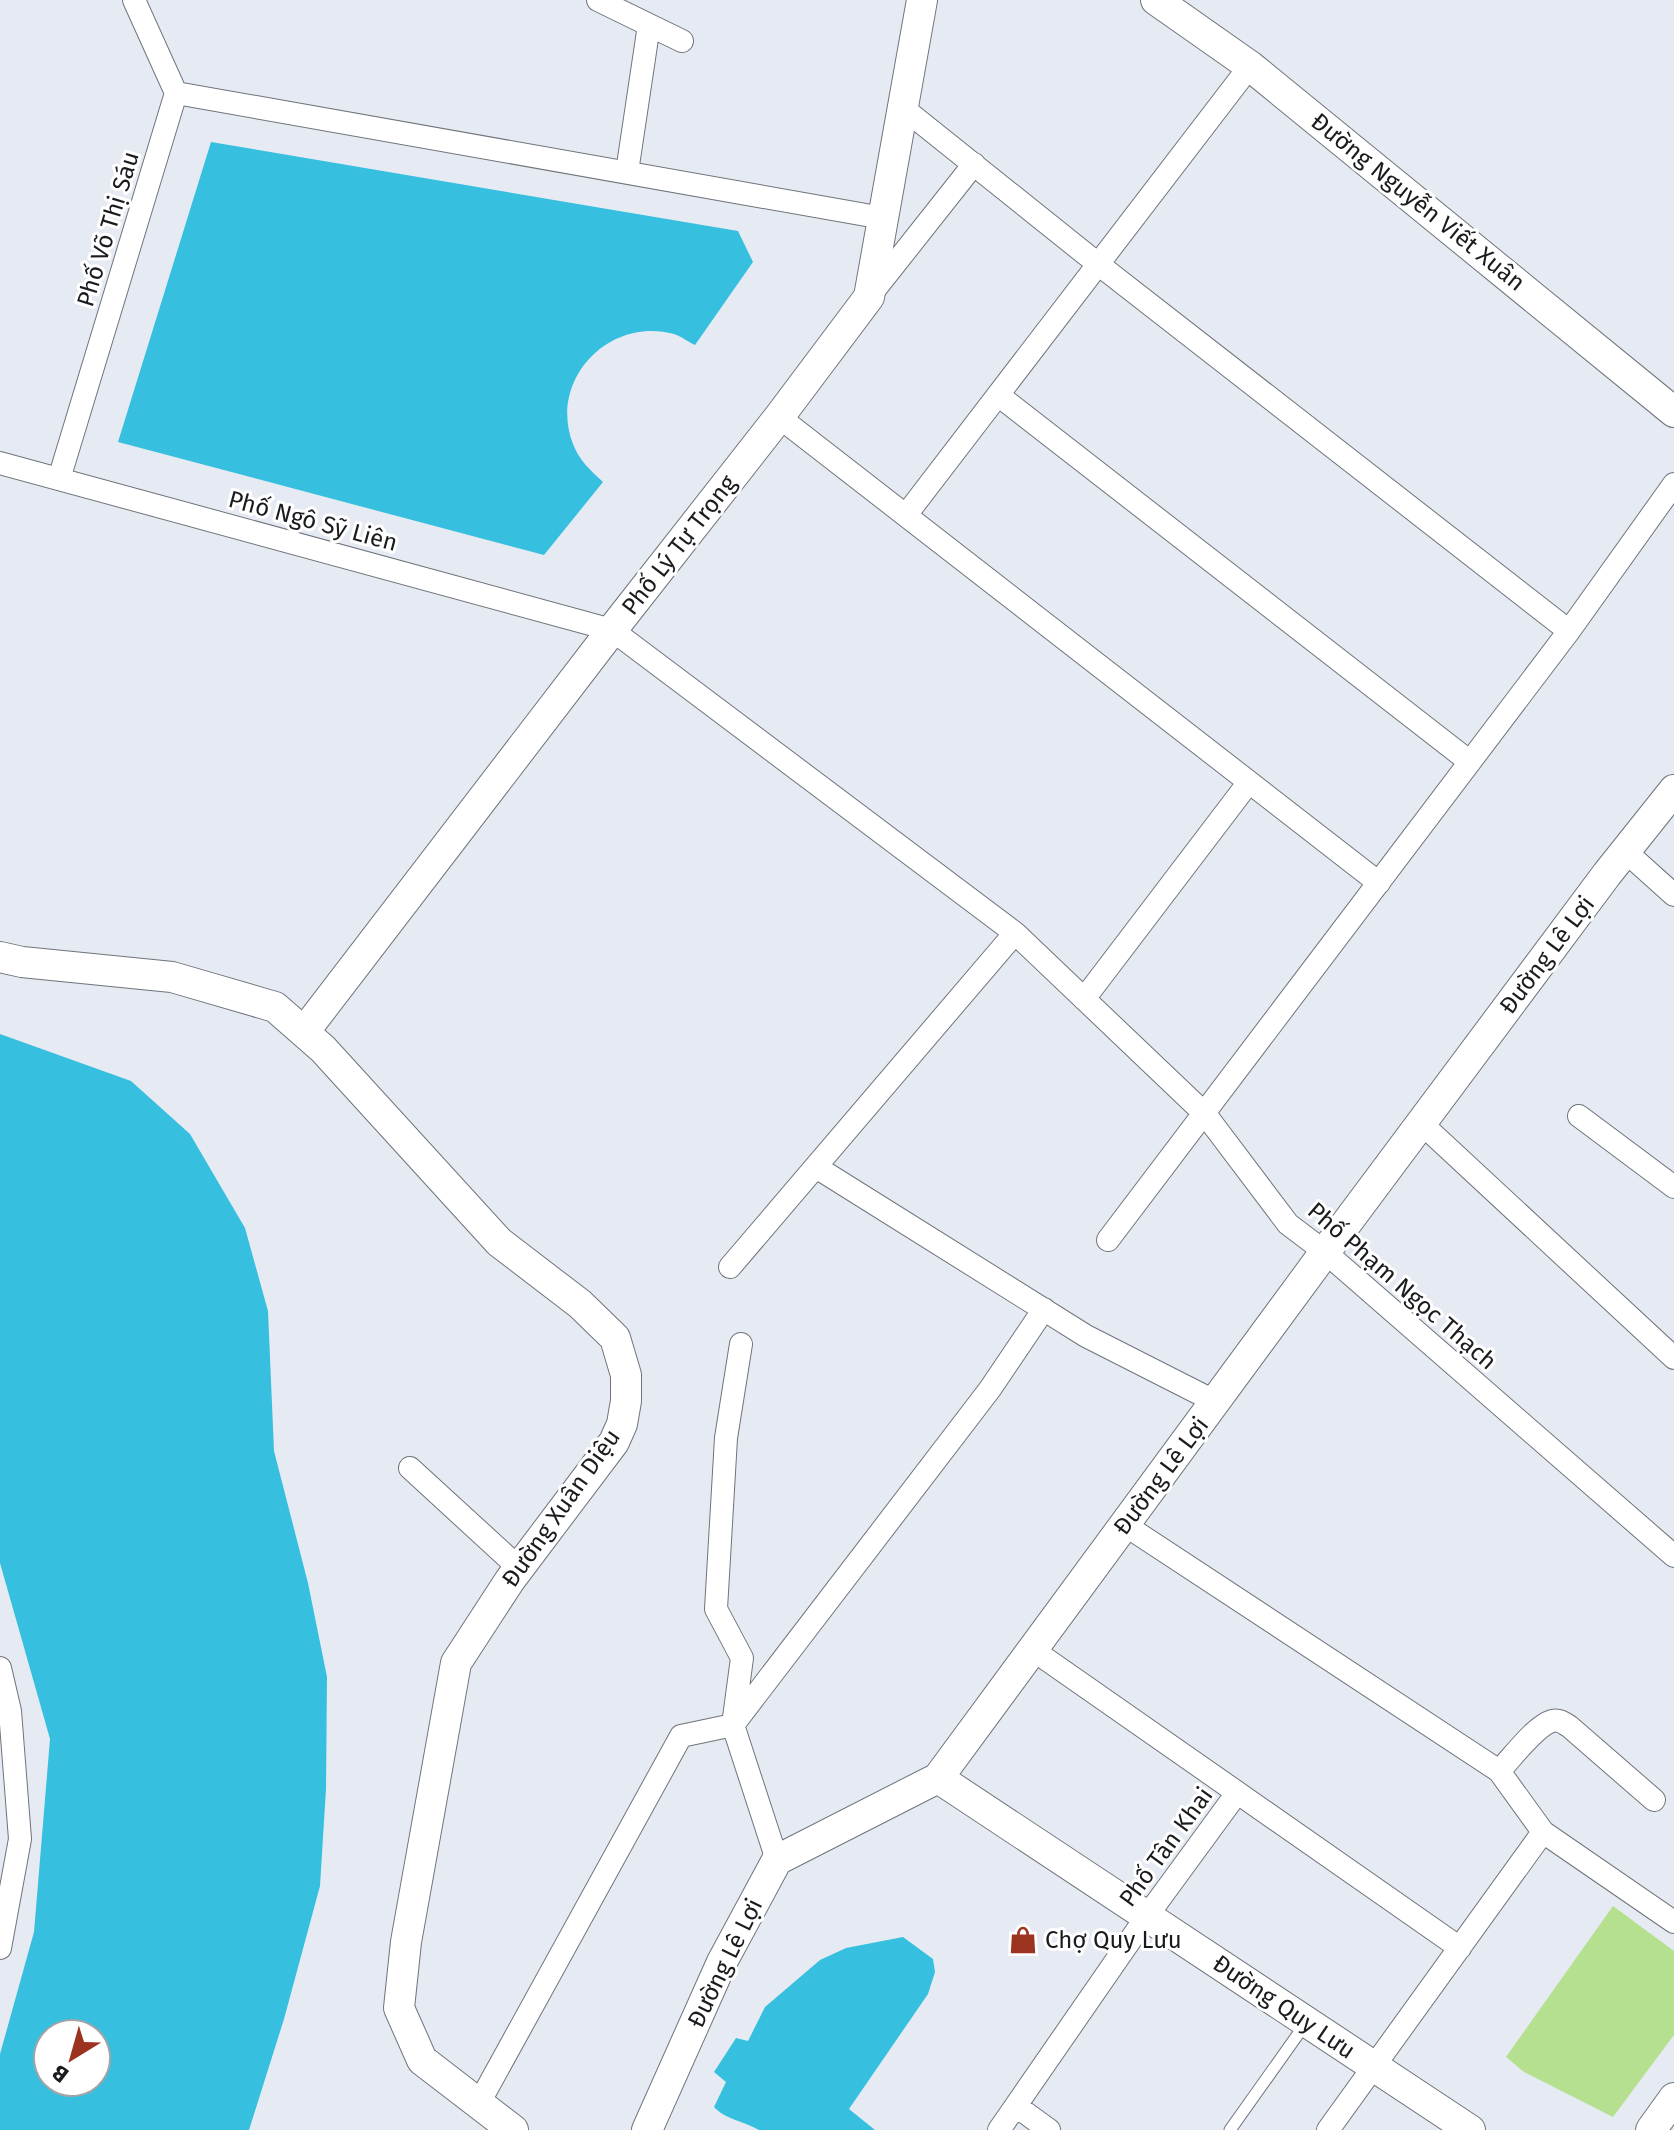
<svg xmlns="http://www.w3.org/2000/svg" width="1674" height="2130" font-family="'Fira Sans',sans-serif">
	<rect width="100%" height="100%" fill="#e6ebf3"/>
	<path fill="#b4e08f" d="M1613,1906L1674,1951V2035L1613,2117L1524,2072L1506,2057Z"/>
	<path fill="#37bfdf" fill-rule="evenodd" d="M211,142L738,231L753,262L695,345C688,342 681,336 674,334C609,316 548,380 573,444C579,460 591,471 603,482L544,555L118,442Z
		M0,1034L131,1081L190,1134L245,1228L268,1311L274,1451L308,1583L327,1677L326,1789L320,1886L284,2019L249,2130H0V2054L34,1932L50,1739L0,1563ZM48,2034H96V2082H48Z
		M903,1937L933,1959L935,1972L928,1994L849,2109L875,2130H759C744,2121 726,2120 714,2107L726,2082L714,2072L736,2038L748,2041L765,2007L820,1960L846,1948Z"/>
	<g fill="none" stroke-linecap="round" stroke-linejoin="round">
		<defs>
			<path id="lane" d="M1230,2130L1306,2023"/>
			<path id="street" d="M598,0L682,41
				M176,93L883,218
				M903,108L1098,264L1569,631
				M627,172L649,25
				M872,293L974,164
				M998,395L1470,762
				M779,417L1379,883
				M0,463L612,630L1015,933L730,1267
				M59,479L176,93L134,0
				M906,515L1250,66
				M1625,851L1674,895
				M1015,933L1205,1114L1288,1224L1325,1252L1674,1556
				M1084,999L1249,782
				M1579,1116L1674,1187
				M1422,1124L1674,1358
				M816,1167L1086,1336L1216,1402
				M1108,1240L1569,631L1674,484
				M741,1344L726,1438L716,1609L742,1658L733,1725L777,1860
				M410,1468L519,1568
				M1125,1525L1499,1771L1543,1832L1674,1922
				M1033,1650L1460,1948
				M0,1668L10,1711L20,1839L0,1948
				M1499,1771C1512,1758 1535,1726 1552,1721C1559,1719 1564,1723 1570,1727L1654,1800
				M479,2103L681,1736L733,1725L990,1389L1044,1309
				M1016,2106L1049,2130
				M999,2130L1147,1916L1237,1793
				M1328,2130L1543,1832"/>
			<path id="secondary" d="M1156,0L1250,66L1674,412
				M0,957L22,962L172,977L275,1007L323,1049L499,1242L580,1304L615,1338L626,1375V1401L622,1424L614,1442L510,1580L456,1663L406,1942L399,2008L422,2060L513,2130
				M304,1032L612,630L779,417L869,297L922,0
				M938,1778L1470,2130
				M647,2130L722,1962L777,1860L938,1778L1325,1252L1607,874L1674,790
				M1651,2130L1674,2098"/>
		</defs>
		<use href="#lane" stroke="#6f747b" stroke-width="13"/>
		<use href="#street" stroke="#6f747b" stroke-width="24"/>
		<use href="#secondary" stroke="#6f747b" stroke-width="32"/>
		<use href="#lane" stroke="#fff" stroke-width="11"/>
		<use href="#street" stroke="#fff" stroke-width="22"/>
		<use href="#secondary" stroke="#fff" stroke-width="30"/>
	</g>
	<defs>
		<symbol id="shop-bare" viewBox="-9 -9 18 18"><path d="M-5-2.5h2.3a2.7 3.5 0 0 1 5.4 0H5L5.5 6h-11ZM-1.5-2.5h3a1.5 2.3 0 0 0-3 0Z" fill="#9c331f" stroke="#fff" stroke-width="2.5" paint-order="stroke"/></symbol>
	</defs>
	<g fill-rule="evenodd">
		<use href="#shop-bare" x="1003" y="1920" width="40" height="40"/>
	</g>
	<g text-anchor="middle" stroke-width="6" stroke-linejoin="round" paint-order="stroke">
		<g font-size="24" fill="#191b1e" stroke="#fff">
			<text transform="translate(1418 202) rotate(39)" y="8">Đường Nguyễn Viết Xuân</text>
			<text transform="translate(108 229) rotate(-73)" y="8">Phố Võ Thị Sáu</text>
			<text transform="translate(313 521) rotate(15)" y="8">Phố Ngô Sỹ Liên</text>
			<text transform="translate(679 545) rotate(-52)" y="8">Phố Lý Tự Trọng</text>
			<text transform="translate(1547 955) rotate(-53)" y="8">Đường Lê Lợi</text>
			<text transform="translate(1402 1286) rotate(41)" y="8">Phố Phạm Ngọc Thạch</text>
			<text transform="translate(1161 1476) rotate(-53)" y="8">Đường Lê Lợi</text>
			<text transform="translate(561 1508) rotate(-55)" y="8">Đường Xuân Diệu</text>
			<text transform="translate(1166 1847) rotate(-54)" y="8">Phố Tân Khai</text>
			<text transform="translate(725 1963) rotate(-64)" y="8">Đường Lê Lợi</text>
			<text transform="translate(1284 2007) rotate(34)" y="8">Đường Quy Lưu</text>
		</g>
		<g font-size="24" fill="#191b1e" stroke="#fff" text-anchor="start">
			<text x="1045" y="1948">Chợ Quy Lưu</text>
		</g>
	</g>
	<g transform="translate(72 2058) rotate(217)"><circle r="38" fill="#ffffff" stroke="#a3a4a5" stroke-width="2"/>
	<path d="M0-6L14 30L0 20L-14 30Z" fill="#9c331f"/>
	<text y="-12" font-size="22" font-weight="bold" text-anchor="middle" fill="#191b1e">B</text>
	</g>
</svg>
